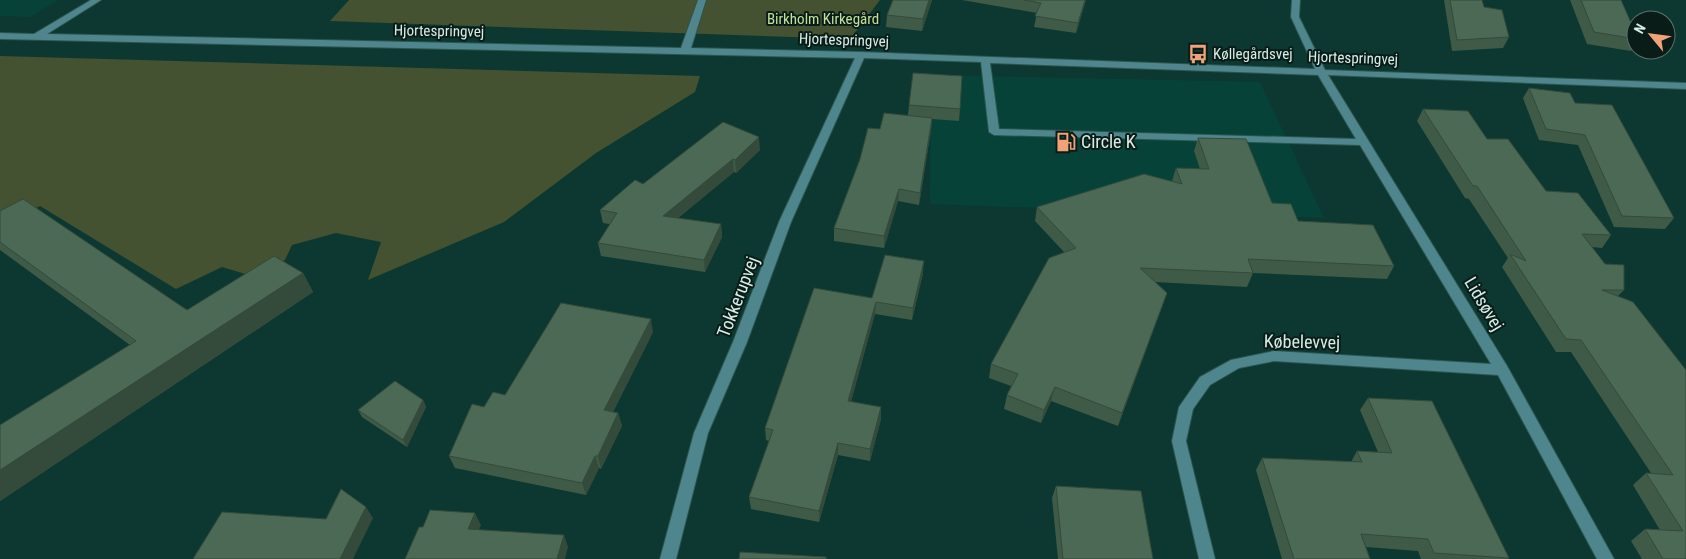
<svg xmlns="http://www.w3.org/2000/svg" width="1686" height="559" font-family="'Roboto Condensed',sans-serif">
	<rect width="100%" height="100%" fill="#0c3831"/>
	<path fill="#074239" d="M0,0H58L30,17L0,16Z
		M931,75L1260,82L1324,218L930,204Z"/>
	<path fill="#455231" d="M349,0H880L850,39L330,21Z
		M0,56L700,76L695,92L596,153L504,222L368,280L381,242L336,233L292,245L285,260L252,276L222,267L176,289L40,206L0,226Z"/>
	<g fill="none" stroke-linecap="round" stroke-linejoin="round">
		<defs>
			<path id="minor" d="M91,0H101L47,34L681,48L698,0H706L691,48L861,52L1315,69L1291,17L1292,0H1300L1299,17L1325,70L1686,83V89L1328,75L1507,366L1614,559H1597L1498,375L1274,361L1239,368L1210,385L1193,409L1186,441L1215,559H1199L1172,441L1179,407L1200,377L1231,360L1274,351L1491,364L1360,145L994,135L989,132L981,62L864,58L791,222L747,342L708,433L676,559H660L694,433L733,342L779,222L855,58L0,39V33L34,34ZM990,63L1318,75L1356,139L999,129Z"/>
		</defs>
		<use href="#minor" stroke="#2c554e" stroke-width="2"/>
		<use href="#minor" fill="#4f868d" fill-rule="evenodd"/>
	</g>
	<path fill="#405a48" d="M893,0H932L922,31L886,27L887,15Z
		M962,0H1086L1076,33L1034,27L1037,13Z
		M1444,0H1482L1484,7L1509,37L1503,48L1452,51Z
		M1570,0H1621L1636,34V43L1631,51L1587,44Z
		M1529,88L1575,103L1674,218L1665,229L1614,227L1578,145L1539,140L1523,98Z
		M909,105L960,109L959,121L932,119L931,130L919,205L898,201L884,248L834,241V228L880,129L908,115Z
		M1423,109L1487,139L1546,191L1611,235L1602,248L1592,247L1624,290L1618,296L1686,370V559H1642L1631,541L1645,529L1660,530L1633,485L1646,473H1651L1571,352H1556L1502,267L1508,258L1469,199L1465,198L1417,121Z
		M1198,138L1272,203L1298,221L1394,266L1387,279L1253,273L1247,287L1155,282L1167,293L1118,426L1051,401L1041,423L1004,409L1007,395L1011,386L989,378L991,364L1064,252L1035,221L1037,207L1172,181L1176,168L1200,169L1194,151Z
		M760,150L736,173L734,172L678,218L721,224L722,237L705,272L601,256L598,243L610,224L603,223L600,210L643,184Z
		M0,211L187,310L303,273L313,292L0,501V425L130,345L0,250Z
		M923,273L912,320L875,314L851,401L881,419L870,461L838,455L819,522L751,509L749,497L769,441L766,440L765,428L872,298Z
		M653,332L613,412L618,413L622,426L601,469L599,468L586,495L455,468L449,456L484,407L505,395Z
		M1368,398L1509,558L1508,559H1421L1418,551L1366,547L1370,559H1282L1256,470L1262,458L1351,462L1357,451L1378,452L1360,410Z
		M423,400L426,407L407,447L362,417L358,410Z
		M1056,486L1153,559H1058L1052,498Z"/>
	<path fill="#344a3b" d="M929,0H932L922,31L923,19Z
		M1085,0H1086L1076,33L1078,23Z
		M932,118L931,130L919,205L920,193Z
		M759,137L760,150L736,173L735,160Z
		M733,159L734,172L665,228L663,216Z
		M899,189L898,201L884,248V236Z
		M721,224L722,237L705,272L704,260Z
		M924,261L923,273L912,320L913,308Z
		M303,273L313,292L0,501V470Z
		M1167,293L1162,307L1118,426L1122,413Z
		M876,302L875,314L848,413V401Z
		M651,319L653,332L607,423L604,410Z
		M1055,387L1051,401L1041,423L1044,410Z
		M423,400L426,407L407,447L403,440Z
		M881,407V419L870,461V449Z
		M618,413L622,426L601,469L598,456Z
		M838,443V455L819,522V511Z
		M595,456L599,468L586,495L582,483Z
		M366,507L373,518L353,559H340Z
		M475,513L481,525L474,541L468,529Z
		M564,535L568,547L565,559H557Z"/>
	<path fill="#4b6954" stroke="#344a3b" d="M893,0H929L923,19L887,15Z
		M1024,0H1085L1078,23L1035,16L1041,3Z
		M1450,0H1482L1484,7L1502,10L1509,37L1457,40Z
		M1581,0H1621L1636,34V39L1594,32Z
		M913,73L962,76L960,109L909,105Z
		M1529,88L1570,93L1575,103L1612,105L1674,218L1622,216L1585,135L1546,129Z
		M1423,109L1468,111L1487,139H1508L1546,191L1578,193L1611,235L1582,234L1605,264L1624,265V290H1602L1633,302L1686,370V559H1663L1645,529L1683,531L1646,473L1673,475L1581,340L1566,339L1510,254L1526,261L1477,186H1473Z
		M884,113L932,118L920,193L899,189L884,236L834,228L860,159L868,128L880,129Z
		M723,122L759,137L735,160L733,159L663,216L721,224L704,260L598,243L617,213L600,210L635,180L643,184Z
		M1198,138L1246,139L1272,203L1291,204L1298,221L1373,225L1394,266L1248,259L1253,273L1140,268L1167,293L1122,413L1055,387L1044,410L1007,395L1018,374L991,364L1049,258L1076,248L1037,207L1144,174L1182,184L1176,168L1209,169Z
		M23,199L187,310L274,256L303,273L0,470V425L136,341L0,242V211Z
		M885,255L924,261L913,308L876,302L848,401L881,407L870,449L838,443L819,511L749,497L773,430L765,428L814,288L872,298Z
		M561,303L651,319L604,410L618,413L598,456H595L582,483L449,456L472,404L484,407L493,392L505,395Z
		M395,381L423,400L403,440L358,410Z
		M1368,398L1432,401L1509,558L1434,553L1428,539L1361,534L1370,559H1294L1262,458L1362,462L1357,451L1392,453Z
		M1056,486L1141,491L1153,559H1063Z
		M341,489L366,507L340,559H193L222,512L326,519Z
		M430,510L475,513L468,529L564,535L557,559H405L419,527H423Z
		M740,552L826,557V559H739Z"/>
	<defs>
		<symbol id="bus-bare" viewBox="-9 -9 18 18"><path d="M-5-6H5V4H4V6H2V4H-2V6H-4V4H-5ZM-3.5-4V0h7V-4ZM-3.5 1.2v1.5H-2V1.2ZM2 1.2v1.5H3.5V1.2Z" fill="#f0a27a" stroke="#0a1c18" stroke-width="2.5" paint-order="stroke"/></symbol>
		<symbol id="fuel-bare" viewBox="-9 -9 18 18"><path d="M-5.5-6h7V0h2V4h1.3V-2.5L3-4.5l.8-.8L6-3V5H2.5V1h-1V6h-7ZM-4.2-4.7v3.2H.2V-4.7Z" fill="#f0a27a" stroke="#0a1c18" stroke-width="2.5" paint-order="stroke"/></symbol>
	</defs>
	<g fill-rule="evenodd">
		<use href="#bus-bare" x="1184" y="40" width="28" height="28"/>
		<use href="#fuel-bare" x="1052" y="128" width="28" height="28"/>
	</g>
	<g text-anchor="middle" stroke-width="4" stroke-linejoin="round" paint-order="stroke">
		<g font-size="15" fill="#c2e097" stroke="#0a1c18">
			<text x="823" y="24">Birkholm Kirkegård</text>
		</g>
		<g font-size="15" fill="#d7ede8" stroke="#0a1c18">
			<text transform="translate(439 31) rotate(1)" y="5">Hjortespringvej</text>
			<text transform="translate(844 40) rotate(2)" y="5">Hjortespringvej</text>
			<text transform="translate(1353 58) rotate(2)" y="5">Hjortespringvej</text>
		</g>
		<g font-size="15" fill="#d7ede8" stroke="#0a1c18" text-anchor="start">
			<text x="1213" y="59">Køllegårdsvej</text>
		</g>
		<g font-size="18" fill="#d7ede8" stroke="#0a1c18" text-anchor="start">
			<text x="1081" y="148">Circle K</text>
		</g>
		<g font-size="18" fill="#d7ede8" stroke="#0a1c18">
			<text transform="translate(738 297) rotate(-69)" y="6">Tokkerupvej</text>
			<text transform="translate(1484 304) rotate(59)" y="6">Lidsøvej</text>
			<text transform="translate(1302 342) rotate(1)" y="6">Købelevvej</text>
		</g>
	</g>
	<g transform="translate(1651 35) rotate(299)"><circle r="24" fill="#0a1c18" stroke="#5c706b"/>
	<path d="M0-4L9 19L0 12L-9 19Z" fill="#f0a27a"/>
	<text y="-8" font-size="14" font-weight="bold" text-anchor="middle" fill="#d7ede8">N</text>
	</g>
</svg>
